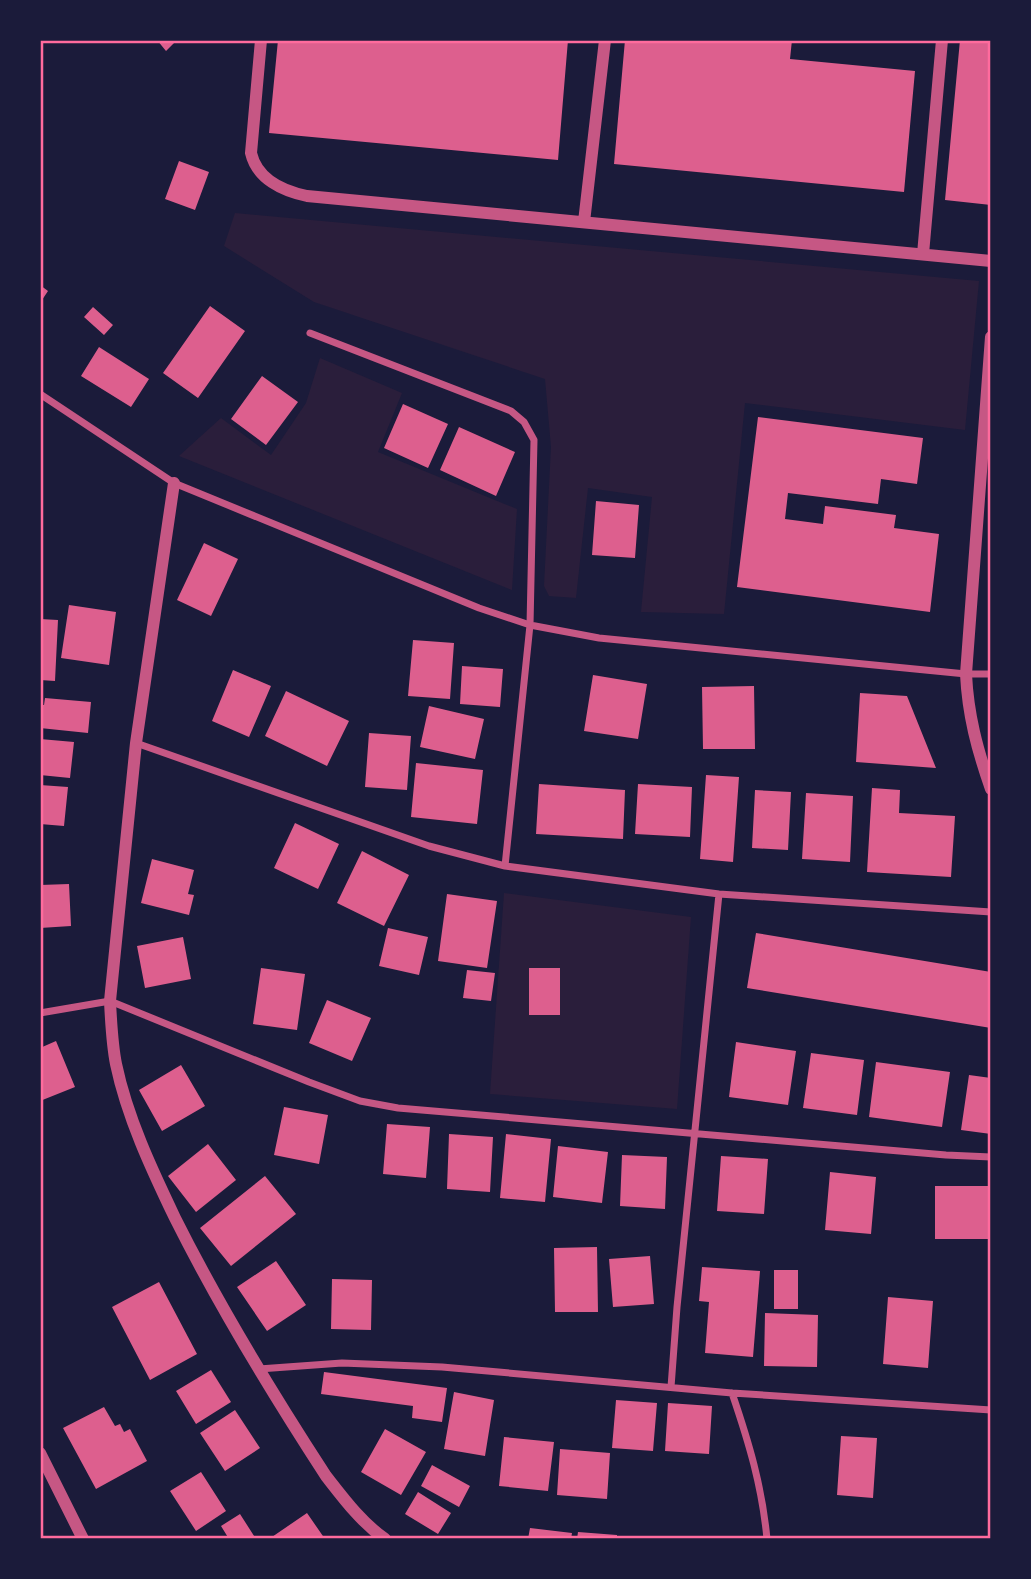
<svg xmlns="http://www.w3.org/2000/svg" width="1031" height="1579" font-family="'Zilla Slab',serif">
	<rect width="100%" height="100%" fill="#1b1b3a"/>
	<path fill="#2a1e3b" d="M235,213L979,281L965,430L745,403L724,614L641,612L652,497L588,488L576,598L549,596L544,586L551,447L545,379L314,302L224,246Z
		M320,358L402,393L378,452L517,509L512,590L179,456L221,418L271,455L306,403Z
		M504,893L691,917L677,1109L490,1094Z"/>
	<path fill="#dd5f8e" d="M157,40H177L166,51Z
		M278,40H568L558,160L269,133Z
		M625,40H792L790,59L915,71L904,192L614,164Z
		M960,40H991V205L945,200Z
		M179,161L209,172L195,210L165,199Z
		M40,285L48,291L40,303Z
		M210,306L245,331L198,398L163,373Z
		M93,307L113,325L104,335L84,317Z
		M99,347L149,379L131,407L81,376Z
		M262,376L298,402L266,445L231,419Z
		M403,404L448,424L428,468L384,448Z
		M758,417L923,438L917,484L881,479L878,504L788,493L785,519L823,524L825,506L896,515L894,528L939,534L930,612L737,587Z
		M459,427L515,452L496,496L440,470Z
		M596,501L639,505L635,558L592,555Z
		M204,543L238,559L211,616L177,600Z
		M69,605L116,612L109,665L61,658Z
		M40,619L58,620L55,681L40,680Z
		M413,640L454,643L450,699L408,696Z
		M462,666L503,669L500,707L460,704Z
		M233,670L271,686L249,737L212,721Z
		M593,675L647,684L638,739L584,731Z
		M754,686L755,749H703L702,687Z
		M286,691L349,721L327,766L265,736Z
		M860,693L907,696L936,768L856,762Z
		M45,698L91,702L88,733L40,728V705H44Z
		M429,706L484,719L475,759L420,747Z
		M369,733L411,736L407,790L365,787Z
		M40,739L74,742L70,778L40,775Z
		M416,763L483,770L477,824L411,817Z
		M706,775L739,777L733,862L700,859Z
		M539,784L625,790L623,839L536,834Z
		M638,784L692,787L690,837L635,834Z
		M40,785L68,787L64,826L40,824Z
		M872,788L900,790L899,813L955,816L951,877L867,872Z
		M755,790L791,792L788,850L752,848Z
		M806,793L853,796L850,862L802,859Z
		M295,823L339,844L318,889L274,868Z
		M362,851L409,875L384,926L337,903Z
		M152,859L194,870L188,894L194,895L189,915L141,903Z
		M69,884L71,926L40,928V885Z
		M447,894L497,901L487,968L438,961Z
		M388,928L428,937L419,975L379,966Z
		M756,933L991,972V1028L747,988Z
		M183,937L191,979L145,988L137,946Z
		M261,968L305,974L297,1030L253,1024Z
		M529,968H560V1015H529Z
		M467,970L495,973L491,1001L463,998Z
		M327,1000L371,1018L352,1061L309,1043Z
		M56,1041L75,1087L40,1101V1048Z
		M736,1042L796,1051L788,1105L729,1097Z
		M811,1053L864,1060L857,1115L803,1108Z
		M876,1062L950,1072L942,1127L869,1117Z
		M181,1065L205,1106L162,1131L139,1090Z
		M969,1075L991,1078V1134L961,1130Z
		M284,1107L328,1115L319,1164L274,1155Z
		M387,1124L430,1127L426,1178L383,1174Z
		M449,1134L493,1137L490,1192L447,1189Z
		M506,1134L551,1139L545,1202L500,1198Z
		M208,1144L236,1180L196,1212L168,1176Z
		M558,1146L608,1152L602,1203L553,1197Z
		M622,1155L667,1157L665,1209L620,1206Z
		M721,1156L768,1159L764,1214L717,1211Z
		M830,1172L876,1177L871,1234L825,1230Z
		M265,1176L296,1214L231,1266L200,1228Z
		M935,1186H991V1239H935Z
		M597,1247L598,1312H555L554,1248Z
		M650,1256L654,1304L613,1307L609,1259Z
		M276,1261L306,1305L267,1331L237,1287Z
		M702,1267L760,1271L753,1357L705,1353L709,1302L699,1301Z
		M774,1270H798V1309H774Z
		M332,1279L372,1280L371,1330L331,1329Z
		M159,1282L197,1354L150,1380L112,1307Z
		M888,1297L933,1301L928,1368L883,1364Z
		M765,1313L818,1315L817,1367L764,1366Z
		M211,1370L231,1402L196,1424L176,1391Z
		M324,1372L447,1388L442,1422L412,1418L413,1406L321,1394Z
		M454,1392L494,1400L485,1456L444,1449Z
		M616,1400L657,1403L653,1451L612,1448Z
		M668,1403L712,1406L709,1454L665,1451Z
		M104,1407L115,1426L120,1424L124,1432L130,1429L147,1461L96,1489L63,1428Z
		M235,1410L260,1448L225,1471L200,1433Z
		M385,1429L426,1452L401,1495L361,1472Z
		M841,1436L877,1438L873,1498L837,1495Z
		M504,1437L554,1442L548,1491L499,1486Z
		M560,1449L610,1453L607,1499L557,1495Z
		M432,1465L470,1486L459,1507L421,1486Z
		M201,1472L226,1511L196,1531L170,1491Z
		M418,1492L451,1513L438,1534L405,1514Z
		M307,1513L325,1539H269Z
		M240,1514L256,1539H229L221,1526Z
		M530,1528L572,1533L571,1539H528Z
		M578,1532L617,1535V1539H577Z"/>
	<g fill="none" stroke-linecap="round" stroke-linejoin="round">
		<path stroke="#c65784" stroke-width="7" d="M310,333L511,411L524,422L534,440L530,625L505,866
			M40,394L174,483L479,608L530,625L599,638L966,674H991
			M136,743L429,846L505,866L719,894L991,912
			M40,1013L110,1001L309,1082L360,1101L398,1108L946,1155L991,1157
			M259,1369L342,1363L442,1367L732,1393L991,1410
			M671,1387L677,1307L719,894
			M732,1393C749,1443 762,1486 767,1539"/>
		<path stroke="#c65784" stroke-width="12" d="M261,40L251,153C257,179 283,191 307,196L991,261
			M584,222L605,40
			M923,254L942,40
			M991,337L966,674C968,715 977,749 991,789
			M174,483L136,743L110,1001C111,1022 112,1044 116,1064C127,1117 152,1170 175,1218C220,1308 272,1393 326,1476C344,1499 361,1522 385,1539
			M40,1453L83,1539"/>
	</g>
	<rect width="1031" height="1579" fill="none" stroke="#1b1b3a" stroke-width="84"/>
	<rect x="42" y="42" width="947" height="1495" fill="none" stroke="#ff6b9d" stroke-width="2.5"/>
</svg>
